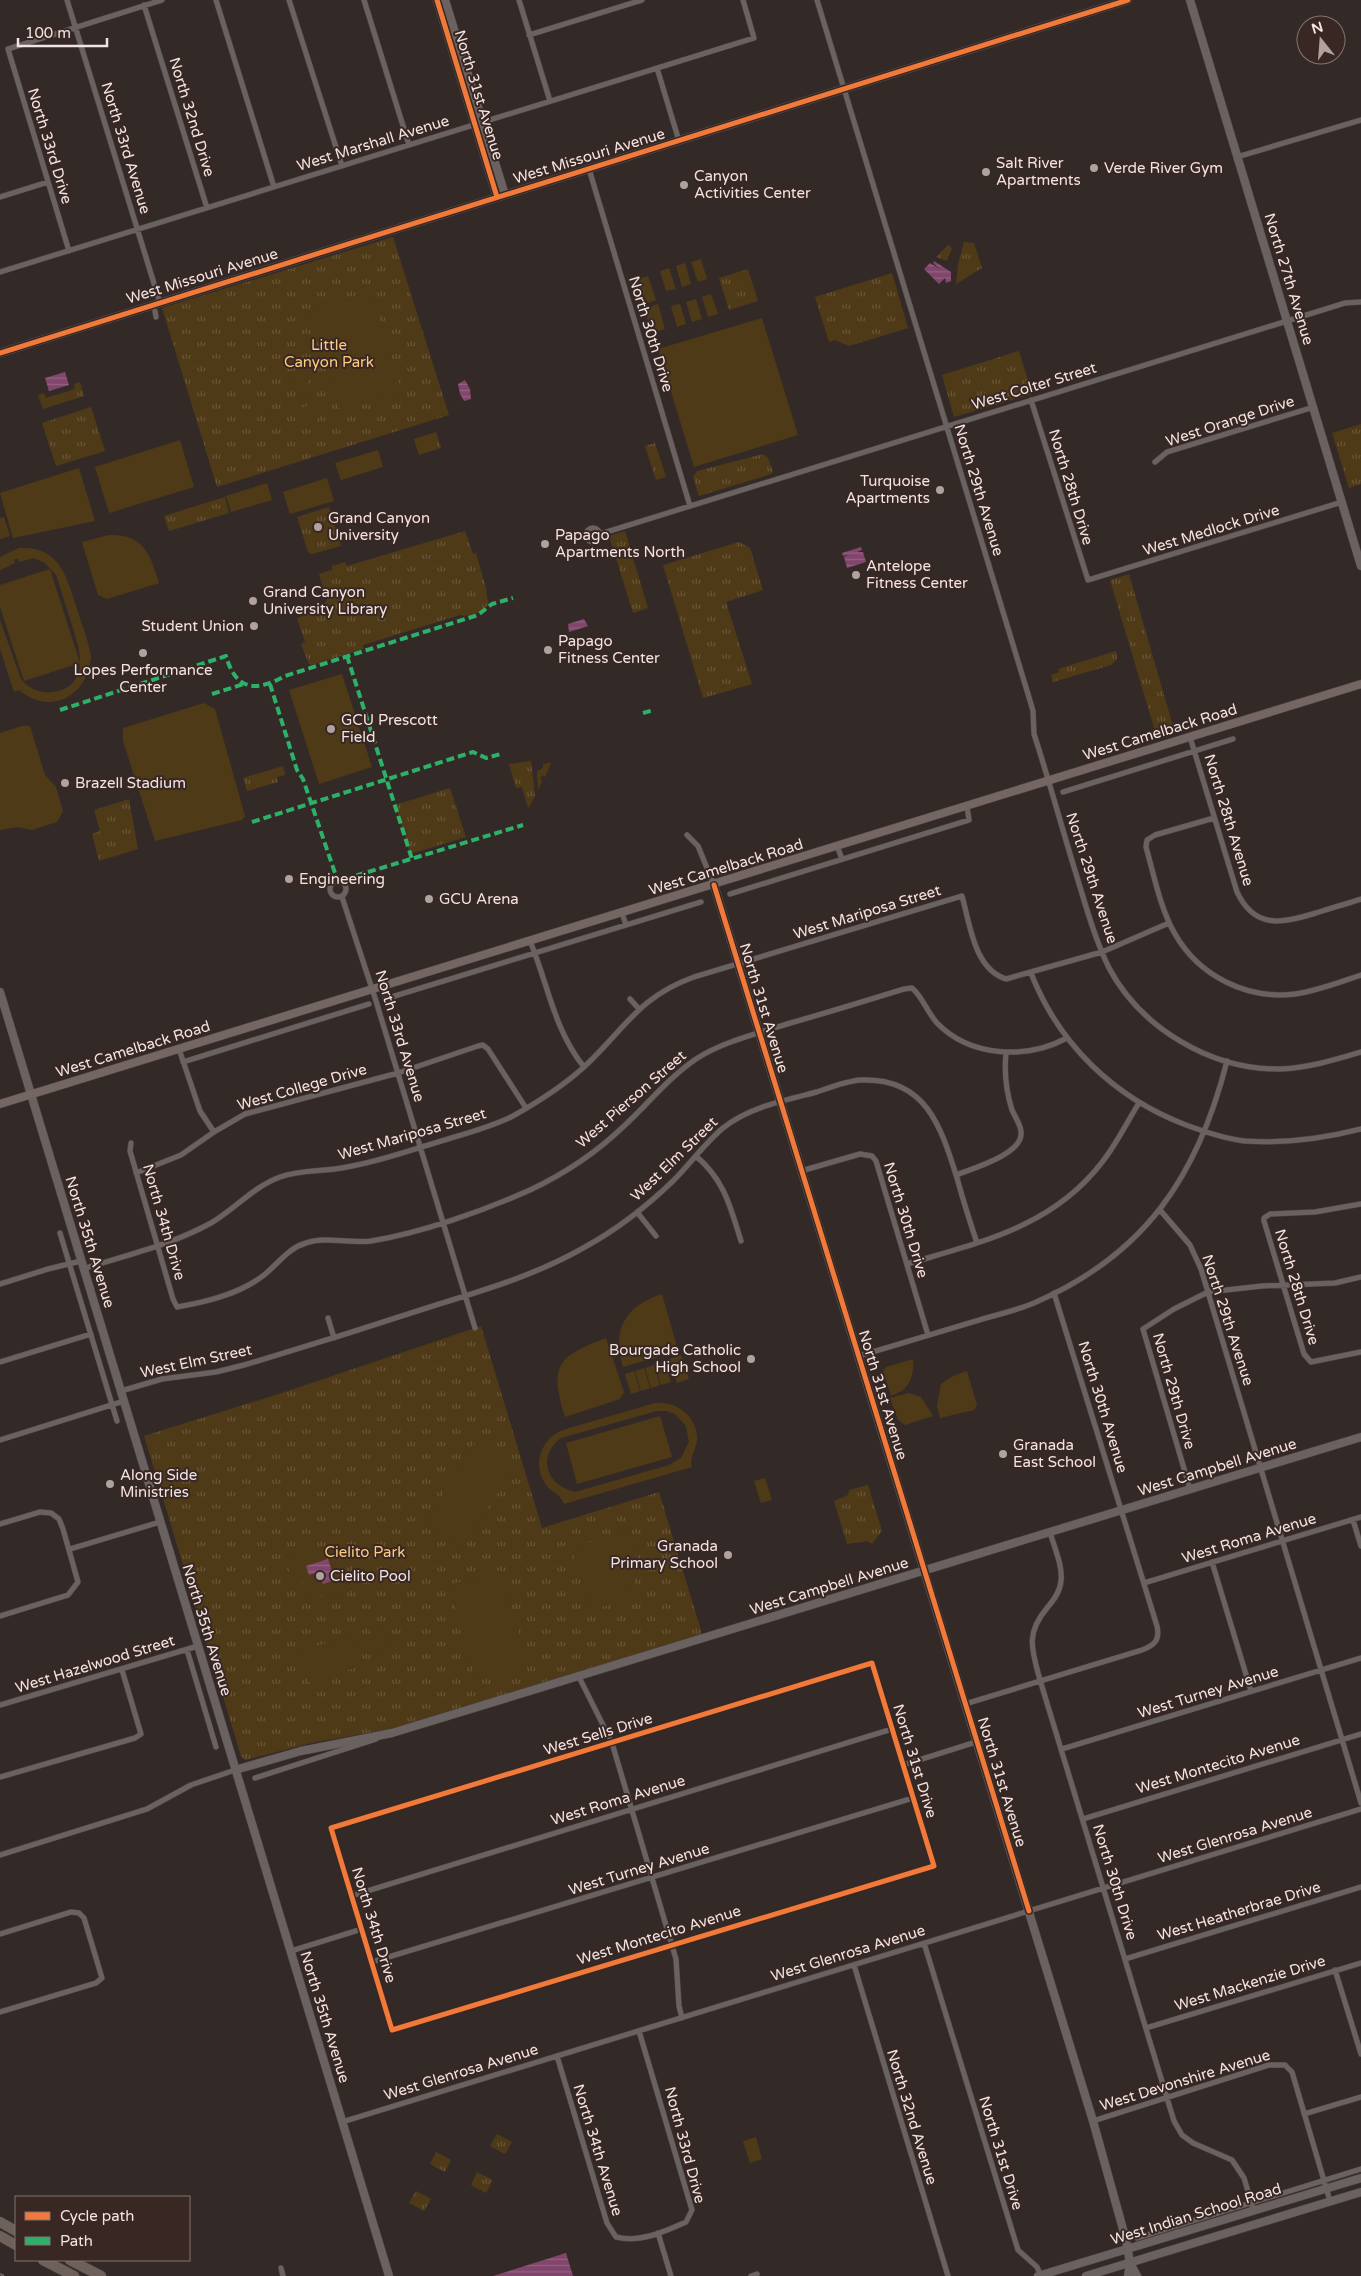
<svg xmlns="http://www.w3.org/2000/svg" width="1361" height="2276" font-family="'Varela Round',sans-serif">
	<defs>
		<pattern id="grass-tufts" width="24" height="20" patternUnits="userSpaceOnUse" patternTransform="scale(1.25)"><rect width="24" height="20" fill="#4f3a18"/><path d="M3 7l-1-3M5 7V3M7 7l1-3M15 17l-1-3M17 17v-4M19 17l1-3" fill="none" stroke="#695639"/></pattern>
		<pattern id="water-rules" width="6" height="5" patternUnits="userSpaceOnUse" patternTransform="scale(1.25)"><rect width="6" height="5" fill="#82466d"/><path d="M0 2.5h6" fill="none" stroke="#946182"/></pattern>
	</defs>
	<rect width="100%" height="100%" fill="#332a28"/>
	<path fill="url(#grass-tufts)" d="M393,237L449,415L217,487L162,308Z
		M964,242L974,243L982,268L956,284L958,264Z
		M948,245L952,248L947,261L936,257Z
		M748,269L758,301L729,310L719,278Z
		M892,273L908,328L849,346L835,340L829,342L815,297Z
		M1019,351L1032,394L954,417L942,375Z
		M80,382L84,396L43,409L38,395L44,393L46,398L75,389L74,384Z
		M91,407L105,451L56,466L42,423Z
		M1361,424V484L1349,488L1332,433Z
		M436,432L441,448L419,455L414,439Z
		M655,443L666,477L656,480L645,446Z
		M763,454L768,458L773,472L771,474L699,496L693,477L697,471Z
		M225,497L229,513L169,531L164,516Z
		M329,507L341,546L312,554L308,552L297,517Z
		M465,531L473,554L476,553L487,592L486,593L489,604C480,612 472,618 460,615L363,645V649L311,665L309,664L301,644L305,642L297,618L324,608L323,605L327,600L319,574L332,570V566L345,562L347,566Z
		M625,531L648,608L633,613L609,536Z
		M739,542L750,548L763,590L726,602L752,684L703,698L663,565Z
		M1129,574L1173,726L1155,731L1110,580Z
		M1116,651L1117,659L1111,665L1053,682L1051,675L1059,672L1058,669Z
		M531,761L535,796L528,808L522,787L516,788L509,764Z
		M551,763L545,777L542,775L540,779L542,781L538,790L537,771L543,768V764Z
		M283,766L285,775L277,777L278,782L247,791L243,778Z
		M450,788L466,837L410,854L395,805Z
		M129,799L138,849L99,861L92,834L100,831L94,810Z
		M481,1326L542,1528L659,1492L702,1634L390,1729L316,1742L245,1760L241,1756L144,1436L288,1391Z
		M868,1485L882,1531L872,1544L867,1541L847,1544L834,1501L848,1495L849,1490Z
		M497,2134L512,2142L505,2154L490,2146Z
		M436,2152L451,2160L445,2172L430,2164Z
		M477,2172L493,2180L486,2193L471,2185Z
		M416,2191L431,2199L424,2211L409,2203Z"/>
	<path fill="#4f3a18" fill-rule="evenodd" d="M701,259L707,279L698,282L691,262Z
		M685,263L691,284L682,287L676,266Z
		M669,268L676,289L666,291L660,271Z
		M648,276L656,300L643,305L635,280Z
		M371,293L402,392L340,411L309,312Z
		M711,294L718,314L708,317L702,297Z
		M696,299L702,319L692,322L686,302Z
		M658,304L665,329L652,333L644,309Z
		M680,304L686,324L677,327L671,306Z
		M762,318L798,435L694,467L658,349Z
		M305,373L312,394L299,398L292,377Z
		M313,404L318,419L308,422L303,407Z
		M267,406L277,413L280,425L272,424L265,415Z
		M180,440L194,487L109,513L95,467Z
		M378,450L383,467L341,480L335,463Z
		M79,468L95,521L13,538L0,493Z
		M327,478L334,501L290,514L283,492Z
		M267,483L272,500L231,512L226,496Z
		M4,517L10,536L0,539V518Z
		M109,535C144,534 150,554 159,583L107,599L98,595L82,542Z
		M19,548C59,546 66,575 76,606C81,622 87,638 91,654C90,695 51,717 19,690L14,692L0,649V620L21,679C29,689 41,694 54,692C94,684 78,644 70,619C65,604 61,589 56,575L45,563L34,558L19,562L18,559L20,558L10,561L14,560L15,563L0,570V557Z
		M50,569L80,663L24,681L0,607V585Z
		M342,674L372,767L319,784L289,690Z
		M204,703L215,709L245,816L242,820L155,841L123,741V728Z
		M22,726H30L45,775L56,787L63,811L57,822L32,830L18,827L0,830V733Z
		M662,1294L677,1347L676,1352L623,1367C612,1329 625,1306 662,1294Z
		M606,1338L624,1392L620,1399L565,1417C549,1366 557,1356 606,1338Z
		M681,1355L689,1379L677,1383L669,1359Z
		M913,1359C914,1379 909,1390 891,1396L883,1371L886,1367Z
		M665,1362L671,1382L661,1385L655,1365Z
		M654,1365L660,1385L651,1388L645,1368Z
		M644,1368L650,1388L641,1391L635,1371Z
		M634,1371L640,1391L631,1394L625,1374Z
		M967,1371L977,1405L974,1410L940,1418L937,1406L941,1384L953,1376Z
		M909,1393L921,1397L933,1416L905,1425L898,1420L890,1398Z
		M655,1403C677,1401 698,1417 697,1440C696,1451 689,1457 692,1467L564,1504C561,1494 552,1493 546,1485C531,1464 542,1436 566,1429ZM657,1411H667L675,1414L686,1426L689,1442L681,1458L669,1465L575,1492C547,1486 536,1457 561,1438Z
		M660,1416L672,1457L577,1484L566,1443Z
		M475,1443L514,1467L463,1547L425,1523Z
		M765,1478L772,1500L761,1503L754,1481Z
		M629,1531C648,1573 637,1602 589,1610L572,1551L574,1547Z
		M330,1548L340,1580H343L345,1588L337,1590L339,1597L325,1601L323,1595L308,1599L299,1570L290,1573L285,1559Z
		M501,1570L528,1664L476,1679L449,1585Z
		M383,1624L390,1648L376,1652L369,1629Z
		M355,1634L365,1665L309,1682L300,1651Z
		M756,2137L762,2159L750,2163L743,2141Z"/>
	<path fill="url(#water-rules)" d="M934,261L951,272V281L946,283L945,278L939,284L924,269L930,263L940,269L933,263Z
		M65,372L69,385L49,391L45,378Z
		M465,380L470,389L471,399L464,401L460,394L458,384Z
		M861,547L862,550L857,552H863L866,562L847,568L844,557L848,555L843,556L842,553Z
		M584,619L588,626L569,632L568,624Z
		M328,1559L335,1580L323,1584L319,1572L309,1575L306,1566Z
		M566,2253L573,2276H493Z"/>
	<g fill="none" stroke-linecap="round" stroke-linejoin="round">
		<defs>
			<path id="street" d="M67,0L160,303
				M216,0L274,187
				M289,0L342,166
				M364,0L409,145
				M519,0L550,101
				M817,0L1028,694L1033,711L1034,734C1048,777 1060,821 1073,864C1084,899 1093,935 1109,968C1141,1028 1211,1070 1280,1069C1308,1068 1334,1060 1361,1052
				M144,5L207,208
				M529,35L642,0
				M657,68L679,141
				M1237,157L1361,120
				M589,169L690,506
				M0,197L48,182
				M69,251L8,49L162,0
				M0,272L754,38L743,0
				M155,311L156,317
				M1031,400L1088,580L1342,502
				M1155,462L1167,452L1314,407
				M586 535a7 7 0 1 1 14 0a7 7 0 1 1-14 0Z
				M600,534L1316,312L1345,303L1361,302
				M1190,737L1237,892C1255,930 1282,923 1316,913C1331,908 1346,904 1361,899
				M1063,792L1233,739
				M1214,818L1155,835L1147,840L1146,847C1154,875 1160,908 1175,934C1199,976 1247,1000 1295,994C1317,991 1340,982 1361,975
				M687,835L698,846L714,885
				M837,846L842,859
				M330 889a8 8 0 1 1 16 0a8 8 0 1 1-16 0Z
				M730,894L969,820L967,806
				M342,897L376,1001L475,1328
				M622,913L626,925
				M530,941C548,984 554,1030 584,1067
				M1031,973C1059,1045 1115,1098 1186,1125C1205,1132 1225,1139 1245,1141C1285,1144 1322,1139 1361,1129
				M385,999L701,902
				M630,999L639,1009
				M179,1049L200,1111L214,1132
				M183,1062L369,1004
				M131,1143L130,1151L173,1299L177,1307C207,1302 240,1294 264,1275C278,1264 288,1248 306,1243C326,1236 349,1244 371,1241C421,1233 483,1211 530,1190C564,1174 597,1152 624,1126C648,1104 668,1078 696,1059C722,1042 756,1034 787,1024C826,1013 865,1001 904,989L912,988C922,996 927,1012 937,1023C970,1057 1026,1060 1067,1038
				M696,1156C725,1181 730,1206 741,1241
				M801,1171L860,1154L872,1156L876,1161L928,1335
				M136,1173L181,1155L214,1132L245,1114L398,1073L478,1046L483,1045L488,1049L526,1108
				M956,1175C971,1169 1024,1154 1021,1132C1021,1125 1015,1117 1012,1110C1006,1091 1004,1073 1006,1053
				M1361,1204L1315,1212L1270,1214L1264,1218V1221L1304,1354L1311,1362L1361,1352
				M1160,1210L1190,1245L1201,1269L1361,1803
				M637,1212L656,1236
				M60,1233L117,1421
				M907,1264C981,1242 1053,1227 1103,1161C1117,1143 1127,1122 1139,1103
				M83,1269C127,1255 171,1245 211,1223C235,1209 253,1187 280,1177C301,1169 325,1172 347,1167C378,1162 408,1151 438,1142C463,1134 489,1128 513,1116C538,1102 563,1086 584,1067C624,1030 638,997 694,977L962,896C970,924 974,969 1006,979L1102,952L1169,923
				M0,1284L48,1269L81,1261
				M328,1318L334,1338
				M859,1356C898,1344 937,1333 976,1321C995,1315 1015,1311 1034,1303C1145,1255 1198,1176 1227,1061
				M0,1362L91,1334
				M121,1391L162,1379L216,1372L244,1365C308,1346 372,1326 436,1305C488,1289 538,1274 585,1247C616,1230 647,1206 673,1181C690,1164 705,1143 723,1128C749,1107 786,1100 817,1092C831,1087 846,1081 861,1080C926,1077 941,1127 957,1178C963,1200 970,1222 977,1243
				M0,1440L124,1401
				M1190,1489L1143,1329L1174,1309L1208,1292L1262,1286L1335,1283L1361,1277
				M1353,1520L1361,1546
				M0,1524L40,1512L51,1513L59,1519L63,1529L78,1582L68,1595L0,1616
				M1050,1532C1054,1547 1063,1566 1061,1581C1060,1592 1054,1600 1047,1608C1025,1634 1032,1650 1040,1680L1174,2121L1182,2135L1193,2143L1232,2160L1244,2178L1254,2211
				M70,1549L160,1522
				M1212,1562L1251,1691
				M1144,1583L1361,1517
				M187,1650L216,1747
				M872,1663L934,1866L392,2030L331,1828Z
				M579,1677L612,1743L676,1959L679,2006L682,2018
				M965,1704L1142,1650C1155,1645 1160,1640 1157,1626L1054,1293
				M0,1705L198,1646
				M1062,1749L1361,1658
				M903,1765L976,1742
				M0,1777L135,1738L141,1734L122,1670
				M255,1778L376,1739
				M1083,1819L1361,1734
				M0,1855L147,1809L191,1785L235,1770
				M351,1896L892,1729
				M0,1934L71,1912L79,1913L84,1918L102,1978L96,1983L0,2012
				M924,1943L1018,2250L1037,2267L1041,2276
				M291,1951L362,1929
				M1125,1959L1361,1887
				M372,1962L913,1798
				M854,1965L948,2276
				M1335,1970L1361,2054
				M1146,2028L1361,1963
				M557,2056L607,2223L616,2237C639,2243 664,2232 686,2222L692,2210L639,2031
				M1304,2114L1361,2097
				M1093,2121L1269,2065H1285L1292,2072L1330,2201
				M342,2122L1361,1809
				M658,2233L671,2276
				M1137,2238L1361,2169
				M281,2268L283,2276
				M751,2276L757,2274"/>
			<path id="secondary" d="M437,0L497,197
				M445,0L505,195
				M1190,0L1361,566
				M0,353L1128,0
				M714,885L1093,2121L1126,2240L1130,2263L1128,2276
				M0,992L389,2276
				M235,1770L301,1751L392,1733L1361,1437
				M1130,2263L1137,2276
				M1038,2276L1361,2178
				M1086,2276L1361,2192"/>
			<path id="primary" d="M0,1104L1361,684"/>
			<path id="highway" d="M0,2222L16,2231
				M0,2236L16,2245
				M43,2260L74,2276
				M70,2260L101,2276"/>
		</defs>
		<use href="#street" stroke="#4e4644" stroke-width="6"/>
		<use href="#secondary" stroke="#4e4644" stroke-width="9"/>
		<use href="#primary" stroke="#4e4644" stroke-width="9"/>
		<use href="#highway" stroke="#4e4644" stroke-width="11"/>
		<use href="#street" stroke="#6a6260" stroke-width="5"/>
		<use href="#secondary" stroke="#6a6260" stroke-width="8"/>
		<use href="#primary" stroke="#736663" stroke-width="8"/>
		<use href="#highway" stroke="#6e615b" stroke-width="10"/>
		<path stroke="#6d6664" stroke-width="2" stroke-dasharray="10 5" stroke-linecap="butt" d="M0,2274L4,2276"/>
		<path stroke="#2db169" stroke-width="4" stroke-dasharray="8 4" stroke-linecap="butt" d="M347,656L412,859
			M270,684L297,770L303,779L336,876
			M212,694L244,684
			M60,710L226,656C236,691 256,692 285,676L478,615L492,604L513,598
			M643,713L654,710
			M252,822L473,752L486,758L501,754
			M345,879L523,825"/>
		<defs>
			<path id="cycleway" d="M437,0L497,197
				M0,353L1128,0
				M714,885L1029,1911
				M872,1663L934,1866L392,2030L331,1828Z"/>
		</defs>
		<use href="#cycleway" stroke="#382723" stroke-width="8"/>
		<use href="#cycleway" stroke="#f17a3a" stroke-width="5"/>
	</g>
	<g fill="#aea3a1" stroke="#382723" stroke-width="2">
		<circle cx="1094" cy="168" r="5"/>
		<circle cx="986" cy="172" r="5"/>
		<circle cx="684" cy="185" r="5"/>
		<circle cx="940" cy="490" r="5"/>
		<circle cx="318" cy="527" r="5"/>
		<circle cx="545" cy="544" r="5"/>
		<circle cx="856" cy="575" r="5"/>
		<circle cx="253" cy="601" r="5"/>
		<circle cx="254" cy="626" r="5"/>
		<circle cx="548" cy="650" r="5"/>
		<circle cx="143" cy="653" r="5"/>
		<circle cx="331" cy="729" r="5"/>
		<circle cx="65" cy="783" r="5"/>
		<circle cx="289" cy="879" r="5"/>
		<circle cx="429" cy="899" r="5"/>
		<circle cx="751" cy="1359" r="5"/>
		<circle cx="1003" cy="1454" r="5"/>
		<circle cx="110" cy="1484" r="5"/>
		<circle cx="728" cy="1555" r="5"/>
		<circle cx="320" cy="1576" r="5"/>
	</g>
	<g text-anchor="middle" stroke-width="4" stroke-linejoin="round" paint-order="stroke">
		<g font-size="15" fill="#f1e4e2" stroke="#382723">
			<text transform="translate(479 95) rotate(73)" y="5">North 31st Avenue</text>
			<text transform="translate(192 117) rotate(73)" y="5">North 32nd Drive</text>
			<text transform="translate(373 143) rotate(-17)" y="5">West Marshall Avenue</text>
			<text transform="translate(50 146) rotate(73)" y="5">North 33rd Drive</text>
			<text transform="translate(126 148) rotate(73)" y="5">North 33rd Avenue</text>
			<text transform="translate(589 156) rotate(-17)" y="5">West Missouri Avenue</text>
			<text transform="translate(202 276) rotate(-17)" y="5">West Missouri Avenue</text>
			<text transform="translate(1289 279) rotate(73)" y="5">North 27th Avenue</text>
			<text transform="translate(651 334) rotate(73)" y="5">North 30th Drive</text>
			<text transform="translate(1034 386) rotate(-17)" y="5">West Colter Street</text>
			<text transform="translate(1230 421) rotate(-18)" y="5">West Orange Drive</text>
			<text transform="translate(1071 487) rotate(73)" y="5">North 28th Drive</text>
			<text transform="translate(979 490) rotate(73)" y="5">North 29th Avenue</text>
			<text transform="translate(1211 530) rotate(-17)" y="5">West Medlock Drive</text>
			<text transform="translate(1160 732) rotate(-17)" y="5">West Camelback Road</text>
			<text transform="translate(1229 820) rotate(73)" y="5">North 28th Avenue</text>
			<text transform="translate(726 867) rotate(-17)" y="5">West Camelback Road</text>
			<text transform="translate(1092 878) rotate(72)" y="5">North 29th Avenue</text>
			<text transform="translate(867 912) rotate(-17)" y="5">West Mariposa Street</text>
			<text transform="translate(764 1008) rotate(73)" y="5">North 31st Avenue</text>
			<text transform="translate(400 1036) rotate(73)" y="5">North 33rd Avenue</text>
			<text transform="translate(133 1049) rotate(-17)" y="5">West Camelback Road</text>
			<text transform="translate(302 1087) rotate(-16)" y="5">West College Drive</text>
			<text transform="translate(631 1099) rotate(-41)" y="5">West Pierson Street</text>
			<text transform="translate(412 1134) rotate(-16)" y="5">West Mariposa Street</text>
			<text transform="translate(674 1159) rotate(-44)" y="5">West Elm Street</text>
			<text transform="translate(906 1220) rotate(73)" y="5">North 30th Drive</text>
			<text transform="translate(164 1222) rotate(74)" y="5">North 34th Drive</text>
			<text transform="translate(90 1242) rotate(73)" y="5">North 35th Avenue</text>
			<text transform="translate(1297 1287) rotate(73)" y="5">North 28th Drive</text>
			<text transform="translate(1228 1320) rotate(72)" y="5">North 29th Avenue</text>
			<text transform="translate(196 1361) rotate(-12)" y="5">West Elm Street</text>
			<text transform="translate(1174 1391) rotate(74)" y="5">North 29th Drive</text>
			<text transform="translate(883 1395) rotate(73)" y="5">North 31st Avenue</text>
			<text transform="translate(1103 1407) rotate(73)" y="5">North 30th Avenue</text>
			<text transform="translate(1217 1467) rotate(-17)" y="5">West Campbell Avenue</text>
			<text transform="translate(1249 1538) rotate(-17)" y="5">West Roma Avenue</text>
			<text transform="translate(829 1586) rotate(-17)" y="5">West Campbell Avenue</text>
			<text transform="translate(207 1630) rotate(73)" y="5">North 35th Avenue</text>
			<text transform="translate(95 1664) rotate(-17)" y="5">West Hazelwood Street</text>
			<text transform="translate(1208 1692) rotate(-17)" y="5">West Turney Avenue</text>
			<text transform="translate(598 1734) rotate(-17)" y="5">West Sells Drive</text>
			<text transform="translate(915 1761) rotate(73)" y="5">North 31st Drive</text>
			<text transform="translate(1218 1764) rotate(-17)" y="5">West Montecito Avenue</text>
			<text transform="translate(1002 1782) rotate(73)" y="5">North 31st Avenue</text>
			<text transform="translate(618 1800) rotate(-17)" y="5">West Roma Avenue</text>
			<text transform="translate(1235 1835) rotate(-17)" y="5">West Glenrosa Avenue</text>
			<text transform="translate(639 1869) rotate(-17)" y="5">West Turney Avenue</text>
			<text transform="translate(1115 1882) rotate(73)" y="5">North 30th Drive</text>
			<text transform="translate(1239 1911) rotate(-17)" y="5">West Heatherbrae Drive</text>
			<text transform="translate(374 1925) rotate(73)" y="5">North 34th Drive</text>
			<text transform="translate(659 1935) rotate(-17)" y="5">West Montecito Avenue</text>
			<text transform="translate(848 1953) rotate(-17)" y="5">West Glenrosa Avenue</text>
			<text transform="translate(1250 1983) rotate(-17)" y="5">West Mackenzie Drive</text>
			<text transform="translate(325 2017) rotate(73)" y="5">North 35th Avenue</text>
			<text transform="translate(461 2072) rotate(-17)" y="5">West Glenrosa Avenue</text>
			<text transform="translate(1185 2080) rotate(-17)" y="5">West Devonshire Avenue</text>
			<text transform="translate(912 2117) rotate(73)" y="5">North 32nd Avenue</text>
			<text transform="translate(685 2145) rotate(75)" y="5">North 33rd Drive</text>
			<text transform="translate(598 2150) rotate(73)" y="5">North 34th Avenue</text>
			<text transform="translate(1001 2153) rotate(73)" y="5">North 31st Drive</text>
			<text transform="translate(1196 2214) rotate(-17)" y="5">West Indian School Road</text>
		</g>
		<g font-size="15" fill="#f1e4e2" stroke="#382723" text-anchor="start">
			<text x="996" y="168">Salt River<tspan x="996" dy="17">Apartments</tspan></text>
			<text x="1104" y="173">Verde River Gym</text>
			<text x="694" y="181">Canyon<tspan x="694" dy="17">Activities Center</tspan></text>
			<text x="930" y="486" text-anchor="end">Turquoise<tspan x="930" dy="17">Apartments</tspan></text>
			<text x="328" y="523">Grand Canyon<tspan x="328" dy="17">University</tspan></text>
			<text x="555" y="540">Papago<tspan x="555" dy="17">Apartments North</tspan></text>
			<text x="866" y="571">Antelope<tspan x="866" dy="17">Fitness Center</tspan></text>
			<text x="263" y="597">Grand Canyon<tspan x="263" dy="17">University Library</tspan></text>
			<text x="244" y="631" text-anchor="end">Student Union</text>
			<text x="558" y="646">Papago<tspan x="558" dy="17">Fitness Center</tspan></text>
			<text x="143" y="675" text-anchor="middle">Lopes Performance<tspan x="143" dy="17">Center</tspan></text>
			<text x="341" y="725">GCU Prescott<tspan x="341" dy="17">Field</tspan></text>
			<text x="75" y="788">Brazell Stadium</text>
			<text x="299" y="884">Engineering</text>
			<text x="439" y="904">GCU Arena</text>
			<text x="741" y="1355" text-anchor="end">Bourgade Catholic<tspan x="741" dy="17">High School</tspan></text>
			<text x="1013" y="1450">Granada<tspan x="1013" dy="17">East School</tspan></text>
			<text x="120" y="1480">Along Side<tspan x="120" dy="17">Ministries</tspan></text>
			<text x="718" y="1551" text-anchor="end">Granada<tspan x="718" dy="17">Primary School</tspan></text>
			<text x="330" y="1581">Cielito Pool</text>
		</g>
		<g font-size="15" fill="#fbcc81" stroke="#382723">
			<text x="329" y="350">Little<tspan x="329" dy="17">Canyon Park</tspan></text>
			<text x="365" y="1557">Cielito Park</text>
		</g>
	</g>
	<rect x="15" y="2196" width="175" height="65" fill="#382723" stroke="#82736f"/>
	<rect x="25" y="2212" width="25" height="8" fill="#f17a3a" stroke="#82736f"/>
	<text x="60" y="2221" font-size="15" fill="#f1e4e2">Cycle path</text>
	<rect x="25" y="2237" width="25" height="8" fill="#2db169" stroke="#82736f"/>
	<text x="60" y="2246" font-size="15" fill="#f1e4e2">Path</text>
	<g transform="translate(1321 40) rotate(343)"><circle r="24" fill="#382723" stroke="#82736f"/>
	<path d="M0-4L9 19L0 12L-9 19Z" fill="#aea3a1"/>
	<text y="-8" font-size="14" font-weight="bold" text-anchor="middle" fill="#f1e4e2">N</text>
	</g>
	<path d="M18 38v8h89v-8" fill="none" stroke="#f1e4e2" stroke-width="2.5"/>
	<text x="25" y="38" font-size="15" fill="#f1e4e2" stroke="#382723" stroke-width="4" paint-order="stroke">100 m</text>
</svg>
